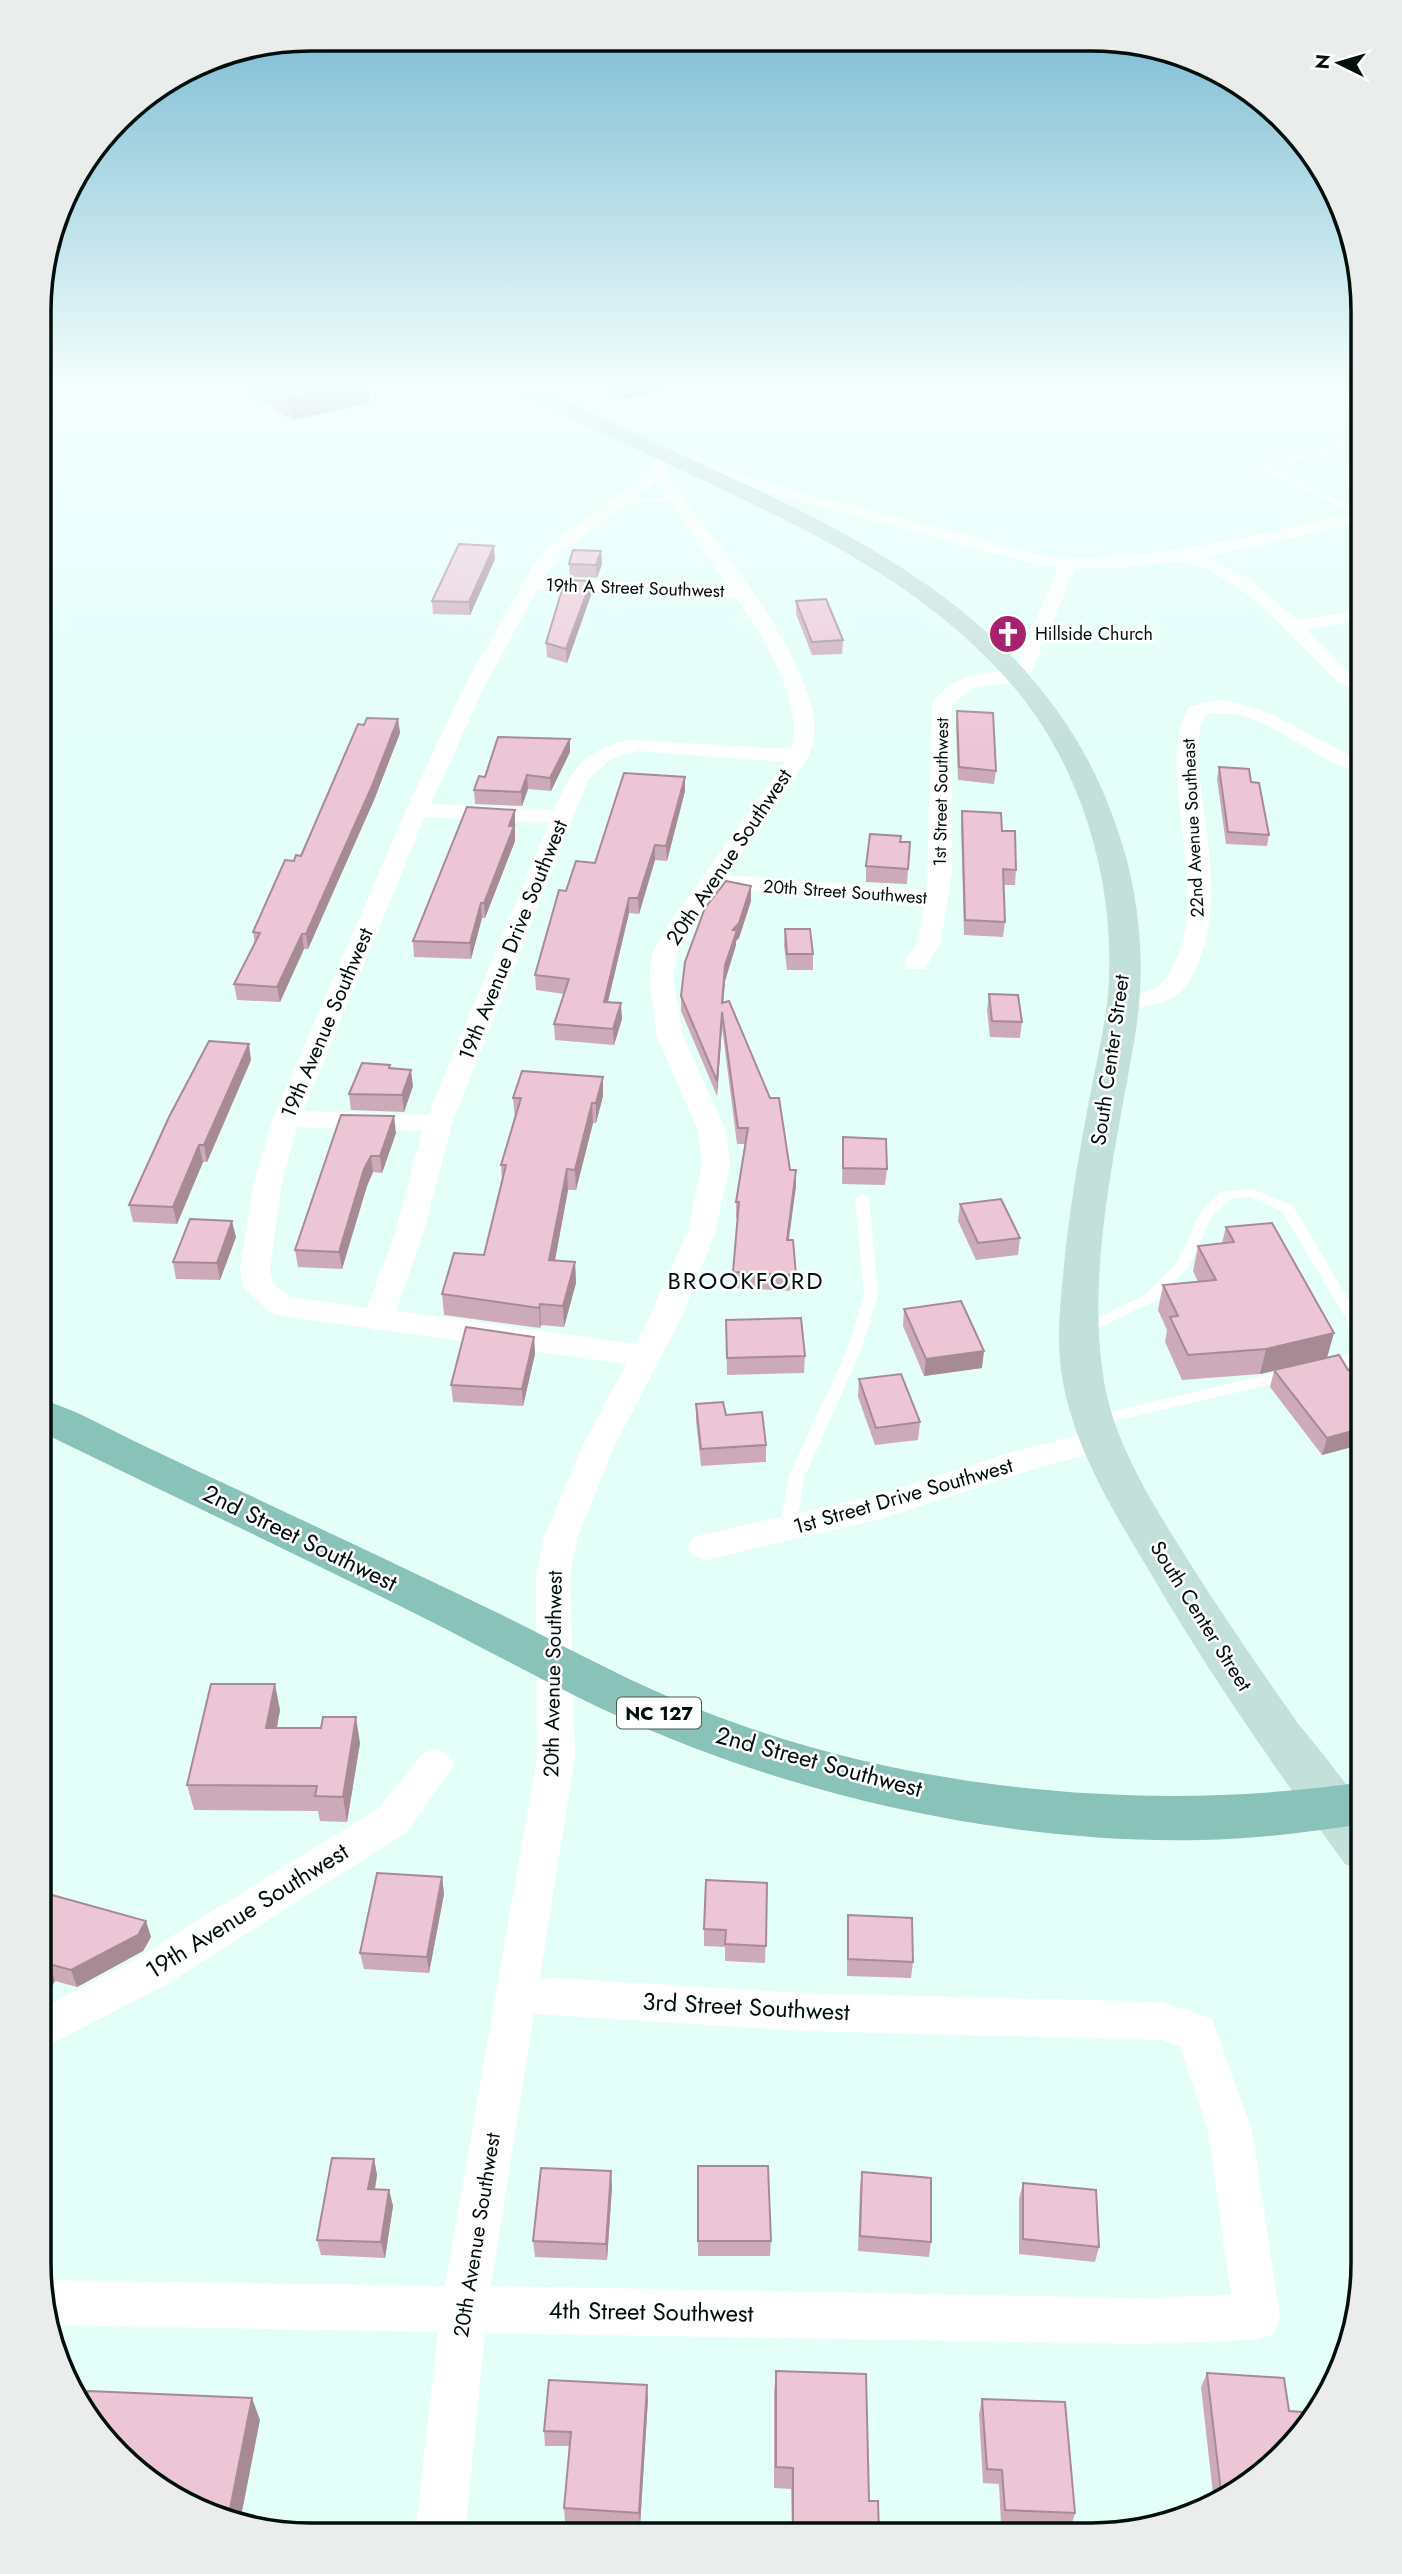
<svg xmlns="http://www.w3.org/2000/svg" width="1402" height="2574" font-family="Jost,sans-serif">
	<rect width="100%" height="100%" fill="#e4fff8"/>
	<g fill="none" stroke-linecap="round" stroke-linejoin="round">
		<path fill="#fff" fill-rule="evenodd" d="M375,384H383L418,400L486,384H496L417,404Z
			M1363,437V441L1268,468L1363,512V517L1257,468Z
			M674,496H677V500L621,504L617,502L621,500Z
			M1252,1189L1292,1205L1294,1208L1360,1319L1363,1334V1358C1351,1365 1334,1372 1320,1370L1318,1366L1320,1362L1343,1357L1352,1351L1346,1319L1282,1211L1250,1197L1229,1199L1213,1215L1189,1266L1157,1300L1088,1333H1078L1076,1330L1078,1327L1147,1294L1178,1261L1200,1213L1220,1192Z
			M862,1194L869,1198L878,1295L861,1350L804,1478L796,1529L794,1533H782L780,1529L788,1478L847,1350L864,1295L855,1198Z
			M1288,1370L1295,1375L1293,1379L1097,1425L1092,1424L1089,1420L1092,1416L1097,1415Z"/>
		<path fill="#fff" fill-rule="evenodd" d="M665,450L673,455L666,473C714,542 793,630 813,712C817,728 814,745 807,759L727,875L927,890L932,704C952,675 980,672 1014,671L1058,567L1038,565L694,473V467L700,465L1045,556C1155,564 1256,533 1363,512V522L1207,557L1249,579L1297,620L1363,610V620L1307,630L1341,666L1363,680V692L1336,681L1264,608L1236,586L1206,569L1182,561L1120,568L1075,569L1028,680L973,688L952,704V872L941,942L925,969H907L904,964L917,942L925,904L718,888L677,952L673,977L683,1036L726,1131L730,1165L715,1234L680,1320L614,1447L578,1537L570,1574L575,1757L540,1977L803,1993L1162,2002L1212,2019L1252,2131L1280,2317L1274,2334L1257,2340L1141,2344L485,2333L465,2534H415L438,2332L49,2325L41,2280L445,2286L537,1757L536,1574L544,1537L582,1447L626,1364L282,1316L271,1313L244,1288L240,1270L253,1187L273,1118L406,810L464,687L533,566L552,543L651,471L659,452ZM656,482L728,586L543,579L564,551ZM537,590L736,597C761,635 806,703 791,749L629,740C583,751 572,768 554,810L431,804L484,687ZM638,751L785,762L671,921L653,952L649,977L657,1036L698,1131L702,1165L687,1234L637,1344L396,1311L423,1234L452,1124L588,780L611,759ZM425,817L549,823L428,1115L303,1111ZM297,1127L422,1131L395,1234L367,1308L290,1297L273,1284L270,1270L281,1187ZM534,2014L803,2031L1162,2040L1180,2047L1208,2131L1231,2295L1141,2298L491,2286Z
			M1220,700C1277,706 1311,742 1363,760V773C1308,761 1264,704 1205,715C1193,742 1199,775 1203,804C1210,858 1219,915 1197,966C1189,986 1177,999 1156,1004C1143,1007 1127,1011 1114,1007L1110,1002L1114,997C1129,993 1148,995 1160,985C1169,978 1172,967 1177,958C1210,884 1152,761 1190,706Z
			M1100,1429L1111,1432L1116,1440L1111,1448L1031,1470L880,1519L705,1560L693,1556L688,1547L693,1538L705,1534L878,1495L1013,1452Z
			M435,1749L448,1754L454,1765L407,1832L164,1986L39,2050V2010L134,1960L379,1808L422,1754Z"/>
		<path fill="#c4e0db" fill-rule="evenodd" d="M505,384H530C578,406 626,430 675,452C862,536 1051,623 1119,834C1140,897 1146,965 1136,1030C1117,1148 1075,1308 1115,1424C1132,1471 1159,1514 1186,1557C1221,1613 1259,1668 1297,1722C1311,1740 1360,1797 1363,1814C1367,1831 1363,1853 1363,1871L1345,1864C1276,1770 1210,1675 1151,1574C1114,1512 1074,1449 1062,1377C1055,1334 1062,1289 1066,1245C1072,1195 1080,1146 1090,1096C1096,1062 1105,1028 1108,994C1117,883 1081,761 1006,678C905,565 765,511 632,447C603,434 575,420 546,406C532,399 517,394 505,384Z"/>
		<path fill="#89c2b8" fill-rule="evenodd" d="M39,1399C73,1408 105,1427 136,1442C191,1468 247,1494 302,1520C368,1551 434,1582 500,1614C567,1647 633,1684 703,1711C908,1791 1147,1814 1363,1782V1824C1309,1832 1256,1839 1201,1840C1026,1844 831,1804 669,1738C573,1700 483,1646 390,1601C273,1543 156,1488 39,1431Z"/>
	</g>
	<path fill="#ccaab7" d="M241,384H368L370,403L292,420L242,389Z
		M589,384H688L624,399Z
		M1363,477V495L1350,489L1352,480Z
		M601,551L602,564L597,578L570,577L569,564Z
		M495,559L470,615L433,614L432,601Z
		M591,581V595L567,663L547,657L546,643Z
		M796,601L843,640L842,654L812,655L796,614Z
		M957,711L996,771L994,784L958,780L956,724Z
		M398,719L400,733L374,800L308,949H304L280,1002L237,1000L234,984L255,944L253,932L294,861L301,856L364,725Z
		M570,752L551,791L528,789L522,806L475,804L474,790L485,777Z
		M1219,767L1251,782L1269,835L1267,846L1226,844L1217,779Z
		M685,791L667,861L655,860L639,914L629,913L608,1002L622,1019L614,1045L555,1040L554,1024L564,994L536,990L535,975L566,891L595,863Z
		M962,811L1002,831L1016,870L1015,885H1004L1005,922L1003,937L964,935L961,826Z
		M516,824L514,828L515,841L485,918H482L471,959L414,957L413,941Z
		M900,842H910L907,884L866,882V866Z
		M751,901L739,938L736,941V945L725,981L723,1003L790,1170L796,1186L789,1240L796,1275V1291L733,1288V1272L738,1218H736V1202L745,1144H737L722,1027L717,1096L681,1011V996Z
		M785,929L813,954V970H787L784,945Z
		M989,994L1022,1022L1020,1038L990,1037L987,1010Z
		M251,1060L207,1162H203L177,1224L133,1222L129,1205Z
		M603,1077V1096L596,1123H593L576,1190H568L555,1261L575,1262L576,1283L564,1327L541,1325L540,1328L444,1315L442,1294L484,1255L502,1181L501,1165L515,1118L513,1098Z
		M413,1086L404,1112L351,1110L349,1094Z
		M341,1115L396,1133L382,1173L373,1172L367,1186L342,1269L298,1267L295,1250Z
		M843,1137L887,1169L885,1185L842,1184Z
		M960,1204L1020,1238L1018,1255L976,1260L958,1221Z
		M1226,1227L1327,1357L1348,1370L1363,1366V1444L1322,1455L1270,1387L1274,1371L1260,1374L1182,1380L1165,1342L1167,1330L1158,1310L1163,1285L1198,1282L1193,1271L1198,1246L1222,1243Z
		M236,1237L220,1280L176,1279L173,1262Z
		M904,1309L982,1368L924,1376L903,1326Z
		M726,1320L805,1356L804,1373L727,1375Z
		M534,1337L535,1354L523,1406L453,1402L451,1385Z
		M859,1379L920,1422L918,1440L875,1445L858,1397Z
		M696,1404L726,1415L766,1445V1462L701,1466L696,1421Z
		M280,1710L277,1728L360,1743L347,1822L320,1821L318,1811L194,1810L187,1785Z
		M442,1877L444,1894L429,1973L364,1969L360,1953Z
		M767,1883L765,1963L725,1961V1947L704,1946V1929Z
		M39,1903L151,1937L143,1951L77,1987L55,1981L45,1998L39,1996Z
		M848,1915L913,1962L911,1978L847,1976V1932Z
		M374,2159L377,2175L375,2190H389L393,2206L385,2258L321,2255L317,2240Z
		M698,2166L771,2241L770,2256H698Z
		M862,2172L931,2242L929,2257L858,2251L860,2188Z
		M1023,2183L1099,2247L1095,2262L1019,2254V2199Z
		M612,2187L607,2260L535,2257L533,2241Z
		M776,2371L869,2501L879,2535H792L791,2489L774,2488V2392Z
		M1207,2373L1289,2411L1243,2489L1214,2503L1201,2387Z
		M648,2399L640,2526L565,2522L564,2508L570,2446H545L544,2431Z
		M982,2399L1075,2513L1071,2527L1001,2524L999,2484L983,2483L979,2414Z"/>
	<path fill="#a68b95" d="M352,384H368L370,403L292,420L289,397Z
		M647,384H688L624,399V389Z
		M494,546L495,559L470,615L469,602Z
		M601,551L602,564L597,578L596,565Z
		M591,581V595L567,663L566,649Z
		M398,719L400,733L374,800L308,949L306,934Z
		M570,739V752L551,791L550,778Z
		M527,775L528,789L522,806L521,792Z
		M685,777V791L667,861L666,846Z
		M515,810V841L485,918L484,903Z
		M655,845V860L639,914L638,898Z
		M751,886V901L739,938L736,941V945L725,981L722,1018L725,965L733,930Z
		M629,898V913L604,1018V1002Z
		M481,903L482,918L471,959L470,943Z
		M302,934L304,949L280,1002L277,987Z
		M621,1003L622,1019L614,1045L613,1029Z
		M722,1012V1027L717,1096V1081Z
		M249,1044L251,1060L207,1162L204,1145Z
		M411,1070L413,1086L404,1112L402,1095Z
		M603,1077V1096L596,1123V1103Z
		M592,1103L593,1123L576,1190L575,1170Z
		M394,1116L396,1133L382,1173L380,1156Z
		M199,1145L203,1162L177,1224L173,1207Z
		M371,1156L373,1172L367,1186L342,1269L339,1252L364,1169Z
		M567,1169L568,1190L551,1281L549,1260Z
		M796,1170V1186L786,1256L787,1240Z
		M232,1221L236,1237L220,1280L217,1263Z
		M575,1262L576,1283L564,1327L563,1306Z
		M540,1304L541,1325L540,1328L539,1308Z
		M1334,1333L1327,1358L1260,1374L1266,1349Z
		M534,1337L535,1354L523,1406L522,1389Z
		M984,1351L982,1368L924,1376L926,1359Z
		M1363,1428V1444L1322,1455L1327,1438Z
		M275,1684L280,1710L272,1753L266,1728Z
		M356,1717L360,1743L347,1822L343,1797Z
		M442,1877L444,1894L429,1973L427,1957Z
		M146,1921L151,1937L143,1951L77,1987L71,1970Z
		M49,1964L55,1981L45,1998L39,1981Z
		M41,2103L48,2119L39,2150V2111Z
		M374,2159L377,2175L372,2205L368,2189Z
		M611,2171L612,2187L607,2260L606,2244Z
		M389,2190L393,2206L385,2258L381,2242Z
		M647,2385L648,2399L640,2526L639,2513Z
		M252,2398L260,2420L240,2522L228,2519Z"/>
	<path fill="#edc6d5" stroke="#a68b95" stroke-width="2" d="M267,384H352L289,397Z
		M611,384H647L624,389Z
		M1363,477V485L1352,480Z
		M459,544L494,546L469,602L432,601Z
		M573,550L601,551L596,565L569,564Z
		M565,580L591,581L566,649L546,643Z
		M826,599L843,640L812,642L796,601Z
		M957,711L993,713L996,771L959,767Z
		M367,718L398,719L372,786L306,934H302L277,987L234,984L260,933L253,932L285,860L294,861L296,855L301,856L358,724L364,725Z
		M498,737L570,739L550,778L527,775L521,792L474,790L479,776L485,777Z
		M1219,767L1249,769L1251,782L1259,783L1269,835L1228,832Z
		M624,773L685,777L666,846L655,845L638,898H629L604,1002L621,1003L613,1029L554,1024L569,979L535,975L559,890L566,891L576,861L595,863Z
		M467,807L515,810L509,826H514L484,903H481L470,943L413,941Z
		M962,811L1001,813L1002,831H1015L1016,870L1003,869L1005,922L965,920Z
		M870,834L901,836L900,842H910L908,869L866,866Z
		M726,881L751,886L739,923L733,930H737L725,965L722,1003L729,1001L770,1098H779L790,1170H796L787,1240H793L796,1275L733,1272L739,1202H736L748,1128H738L722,1012L717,1081L681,996L685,962L705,908Z
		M785,929H810L813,954H787Z
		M989,994L1018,995L1022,1022L992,1021Z
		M209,1041L249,1044L204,1145H199L173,1207L129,1205L169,1117Z
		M362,1063L390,1065L389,1068L411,1070L402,1095L349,1094Z
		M522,1071L603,1077L596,1103H592L575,1170L567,1169L549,1260L575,1262L563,1306L540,1304L539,1308L442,1294L454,1253L484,1255L506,1165H501L521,1098H513Z
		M341,1115L394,1116L380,1156H371L364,1169L339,1252L295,1250Z
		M843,1137L886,1139L887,1169L843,1168Z
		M1001,1199L1020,1238L978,1243L960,1204Z
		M190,1219L232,1221L217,1263L173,1262Z
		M1272,1223L1334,1333L1266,1349L1188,1355L1170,1317L1178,1316L1163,1285L1216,1280L1198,1246L1234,1242L1226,1227Z
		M961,1301L984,1351L926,1359L904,1309Z
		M801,1318L805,1356L727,1358L726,1320Z
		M466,1327L534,1337L522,1389L451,1385Z
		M1339,1355L1348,1370L1363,1366V1428L1327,1438L1274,1370Z
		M901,1374L920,1422L876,1428L859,1379Z
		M723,1402L726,1415L762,1412L766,1445L701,1449L696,1404Z
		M211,1684H275L266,1728H321L323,1717H356L343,1797L315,1796L317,1786L187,1785Z
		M377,1873L442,1877L427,1957L360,1953Z
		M706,1880L767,1883L766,1946L725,1944L726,1930L704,1929Z
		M45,1893L146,1921L138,1935L71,1970L49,1964L39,1981V1903Z
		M848,1915L912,1918L913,1962L848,1959Z
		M332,2158L374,2159L368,2189L389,2190L381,2242L317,2240Z
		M698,2166H768L771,2241H698Z
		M541,2168L611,2171L606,2244L533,2241Z
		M862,2172L931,2178V2242L860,2236Z
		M1023,2183L1096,2190L1099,2247L1023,2239Z
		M776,2371L866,2374L869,2501H878L879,2535H793V2468L776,2467Z
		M1207,2373L1284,2378L1289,2411L1302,2412L1305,2431L1243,2489L1222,2500Z
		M549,2380L647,2385L639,2513L564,2508L571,2432L544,2431Z
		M88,2391L252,2398L228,2519L191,2508L132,2468L85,2415L83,2412Z
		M982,2399L1065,2402L1075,2513L1005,2510L1002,2470L987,2469Z"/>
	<linearGradient id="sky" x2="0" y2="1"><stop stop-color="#77b9d2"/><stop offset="0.52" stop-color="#f3fffc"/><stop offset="1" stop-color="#f3fffc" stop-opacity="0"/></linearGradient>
	<rect width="1402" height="744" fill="url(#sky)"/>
	<defs>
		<symbol id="church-disc" viewBox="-11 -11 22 22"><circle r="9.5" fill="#a7226c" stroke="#fff"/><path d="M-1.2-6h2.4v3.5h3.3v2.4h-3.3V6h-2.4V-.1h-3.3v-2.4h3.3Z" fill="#fff"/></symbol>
	</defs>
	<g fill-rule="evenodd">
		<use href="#church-disc" x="986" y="612" width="44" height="44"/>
	</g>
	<g text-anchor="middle" stroke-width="5" stroke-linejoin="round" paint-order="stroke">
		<g font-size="18" fill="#010f0c" stroke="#fff">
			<text transform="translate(635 588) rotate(2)" y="6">19th A Street Southwest</text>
			<text transform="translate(941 792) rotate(-89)" y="6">1st Street Southwest</text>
			<text transform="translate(1193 828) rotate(-93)" y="6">22nd Avenue Southeast</text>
			<text transform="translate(845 892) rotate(4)" y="6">20th Street Southwest</text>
		</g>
		<g font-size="18" fill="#010f0c" stroke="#fff" text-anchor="start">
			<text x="1035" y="640">Hillside Church</text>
		</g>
		<rect fill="#fff" stroke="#4d5755" stroke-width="2" x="617" y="1697.5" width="84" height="31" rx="5"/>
		<g font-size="19" font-weight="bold" fill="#010f0c">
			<text x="659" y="1720">NC 127</text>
		</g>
		<g font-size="21" fill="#010f0c" stroke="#fff">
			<text transform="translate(729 857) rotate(-56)" y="7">20th Avenue Southwest</text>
			<text transform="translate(513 940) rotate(-68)" y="7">19th Avenue Drive Southwest</text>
			<text transform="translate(327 1023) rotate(-67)" y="7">19th Avenue Southwest</text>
			<text transform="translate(1110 1060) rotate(-82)" y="7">South Center Street</text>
			<text transform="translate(903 1496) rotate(-16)" y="7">1st Street Drive Southwest</text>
			<text transform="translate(1201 1616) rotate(58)" y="7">South Center Street</text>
			<text transform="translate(553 1674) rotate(-89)" y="7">20th Avenue Southwest</text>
			<text transform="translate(477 2235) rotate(-81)" y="7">20th Avenue Southwest</text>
		</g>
		<g font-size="24" letter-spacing="2" fill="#010f0c" stroke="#fff">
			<text x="746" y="1289">BROOKFORD</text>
		</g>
		<g font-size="24" fill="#010f0c" stroke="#fff">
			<text transform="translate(300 1538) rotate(26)" y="8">2nd Street Southwest</text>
			<text transform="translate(819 1762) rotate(15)" y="8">2nd Street Southwest</text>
			<text transform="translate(247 1911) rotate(-32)" y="8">19th Avenue Southwest</text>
			<text transform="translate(746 2007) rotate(3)" y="8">3rd Street Southwest</text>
			<text transform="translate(651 2312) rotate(1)" y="8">4th Street Southwest</text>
		</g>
	</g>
	<path d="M0 0H1402V2574H0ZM311 51H1091A260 260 0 0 1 1351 311V2263A260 260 0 0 1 1091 2523H311A260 260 0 0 1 51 2263V311A260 260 0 0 1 311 51Z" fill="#ebecec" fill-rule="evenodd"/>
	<path fill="none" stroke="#010f0c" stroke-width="3.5" d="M311 51H1091A260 260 0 0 1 1351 311V2263A260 260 0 0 1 1091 2523H311A260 260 0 0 1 51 2263V311A260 260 0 0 1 311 51Z"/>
	<g transform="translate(1339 63) rotate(275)" stroke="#ffffff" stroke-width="5" paint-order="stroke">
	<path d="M0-5L12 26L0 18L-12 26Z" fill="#010f0c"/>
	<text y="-10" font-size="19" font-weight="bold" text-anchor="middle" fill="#010f0c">N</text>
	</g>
</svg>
